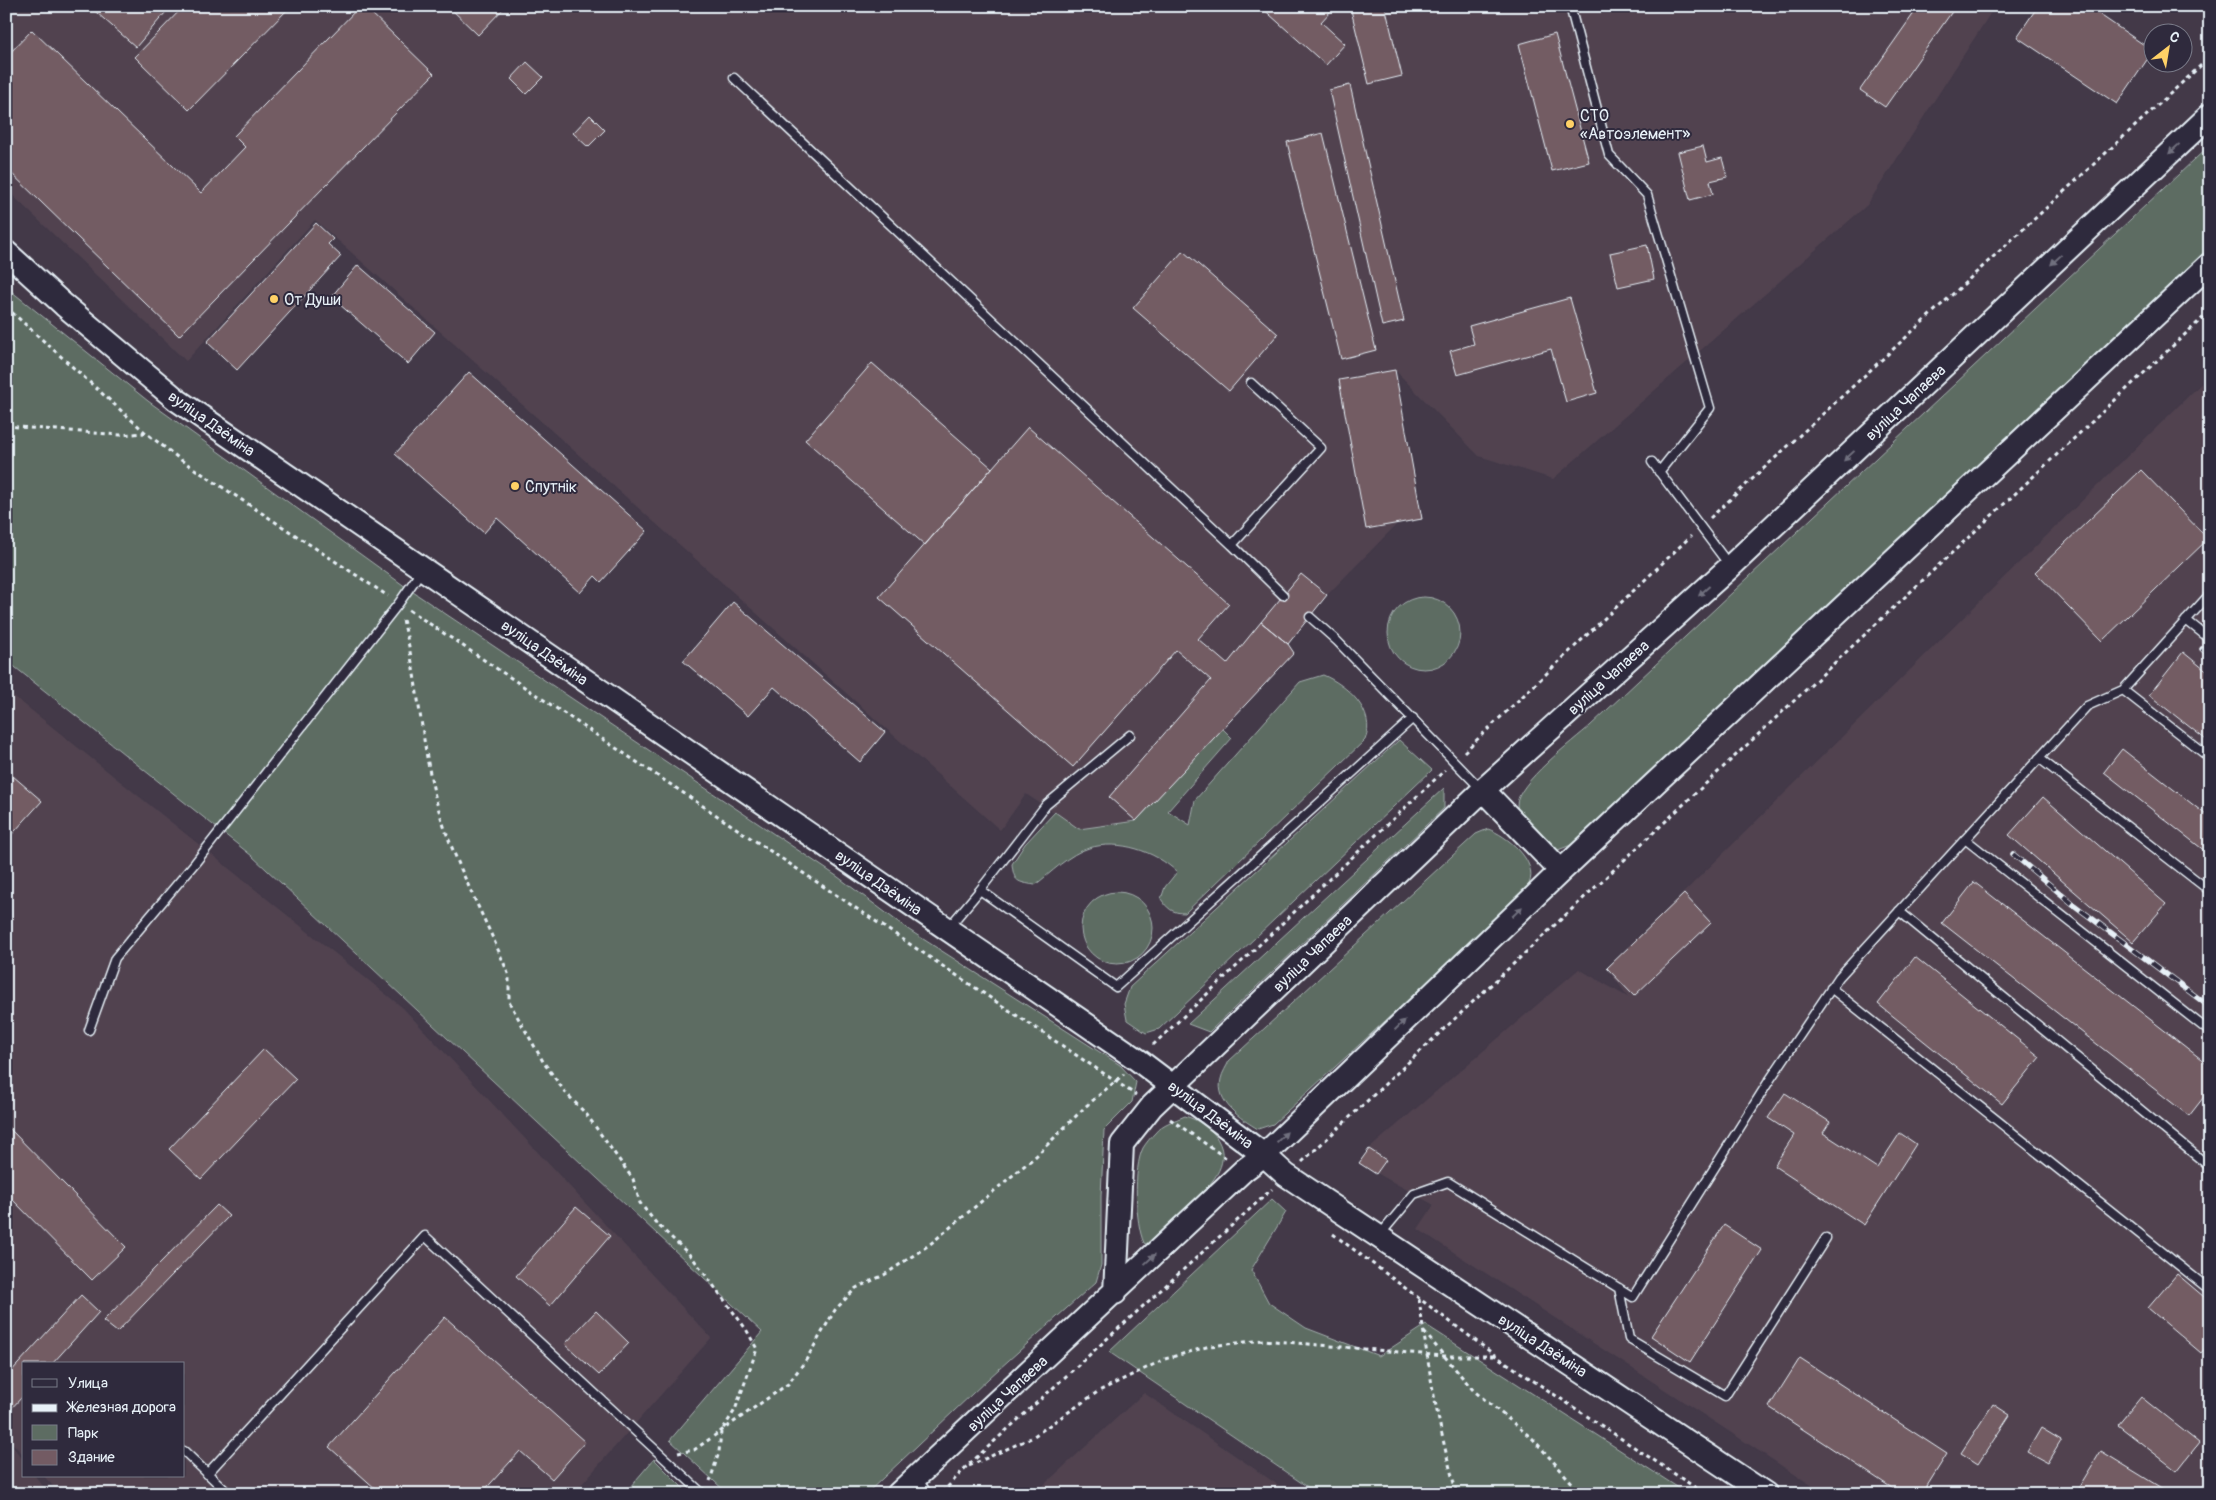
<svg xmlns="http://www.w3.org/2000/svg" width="2216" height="1500" font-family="Pangolin,sans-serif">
	<rect width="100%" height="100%" fill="#433948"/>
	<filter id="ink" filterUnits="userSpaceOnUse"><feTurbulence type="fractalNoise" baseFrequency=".02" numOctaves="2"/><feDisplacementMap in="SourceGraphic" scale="10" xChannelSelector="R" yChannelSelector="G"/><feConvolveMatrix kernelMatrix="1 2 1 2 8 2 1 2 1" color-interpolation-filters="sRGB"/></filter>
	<g filter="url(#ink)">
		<path fill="#514350" d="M6,6H1995L1867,205L1553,479L1479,456L1395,370L1422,519L1397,524L1327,595L1288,644L1294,653L1136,821L1079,829L1026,794L1000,830L315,220L186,361L6,189Z
			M2210,375V1494H1825L1418,1229L1434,1205L1359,1163L1369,1149L1579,969L1629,998L1607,968Z
			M6,690L403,1008L711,1338L573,1494H60L44,1476H184V1364H24V1455L6,1437Z
			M1144,1393L1291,1494H1034Z
			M6,1438L24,1461V1476H35L49,1494H6Z"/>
		<path fill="#5d6c62" stroke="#a2aead" d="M2210,145V247L1571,845L1558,850C1546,844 1540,837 1531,827C1526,821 1518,814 1517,805C1516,784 1574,740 1590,726Z
			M6,287L148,401L410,590L838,877L909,930L1120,1065L1136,1082L1132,1102L1104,1130L1101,1196V1265L1096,1282L989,1378L866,1494H728L670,1440L762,1332L252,856L6,660Z
			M1388 633a36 36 0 1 1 72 0a36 36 0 1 1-72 0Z
			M1323,675C1347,685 1377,712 1365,740L1185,913C1172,913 1168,909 1161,899L1165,887L1177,872C1155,851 1119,839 1089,848C1069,854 1051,873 1035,885C1017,882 1014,882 1012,864L1025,844L1055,812L1079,829L1136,821L1222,728L1232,738L1168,811L1190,825L1195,800L1300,682Z
			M1399,740L1432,770L1159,1029L1146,1033L1127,1020L1124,1004L1130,987Z
			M1444,788V808L1209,1032L1188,1024Z
			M1488,829C1506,835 1539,861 1529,884C1527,888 1523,893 1520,897L1273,1124L1258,1129C1241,1119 1215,1102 1221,1079C1222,1073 1227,1066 1229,1061L1476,834Z
			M1081 928a36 36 0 1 1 72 0a36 36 0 1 1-72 0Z
			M1185,1116C1198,1120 1212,1128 1218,1140C1232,1165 1209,1186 1193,1202C1178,1216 1163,1230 1148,1245L1144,1243C1135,1223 1133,1168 1143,1148C1146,1143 1151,1137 1155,1133C1163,1123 1174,1121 1185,1116Z
			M1272,1199L1286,1212L1251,1270L1269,1303L1306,1328L1379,1356L1426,1325L1688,1494H1318L1109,1352Z
			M654,1459L689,1494H624Z"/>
		<path fill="#735b63" stroke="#e8f1f8" d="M89,6H171L136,47Z
			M184,6H291L189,110L135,57Z
			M360,6H364L434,74L179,336L6,168V57L32,30L201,193L245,147L234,136Z
			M448,6H506L478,35Z
			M1260,6H1323L1330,12L1321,22L1345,44L1326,65Z
			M1350,6H1385L1402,76L1369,84Z
			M1919,6H1956L1885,107L1860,90Z
			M2038,6H2087L2153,51L2117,104L2017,37Z
			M1555,34L1589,162L1552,171L1519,44Z
			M527,62L543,77L526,94L511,79Z
			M1350,85L1404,321L1382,326L1329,90Z
			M590,115L605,130L588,147L573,133Z
			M1323,133L1376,350L1341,359L1287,142Z
			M1703,146L1707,162L1722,158L1727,177L1710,181L1713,194L1690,200L1678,152Z
			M316,223L333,239L328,244L341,256L237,370L207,342Z
			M1647,245L1654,279L1618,287L1610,253Z
			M1183,251L1278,334L1229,391L1133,308Z
			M358,265L435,332L408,364L331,297Z
			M1570,298L1597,393L1566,402L1551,349L1457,375L1450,351L1474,344L1469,326Z
			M872,363L992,468L925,545L805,440Z
			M1395,370L1422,519L1366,529L1339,380Z
			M469,372L647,531L601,582L595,576L580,593L497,518L484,533L395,454Z
			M1028,427L1229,604L1198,639L1227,664L1261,622L1288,644L1294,653L1136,821L1109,797L1211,680L1176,650L1073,767L879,597Z
			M2141,470L2208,539L2102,641L2035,572Z
			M1301,574L1327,595L1288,644L1261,622Z
			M733,602L885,732L860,762L774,687L748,716L683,661Z
			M2183,652L2210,674V743L2149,695Z
			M2122,749L2210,818V855L2104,772Z
			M6,770L42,801L6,841Z
			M2043,797L2166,904L2133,942L2009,835Z
			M1974,882L2210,1066V1089L2189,1116L1942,923Z
			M1684,894L1711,923L1634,996L1607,968Z
			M1915,957L2040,1057L2002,1104L1878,1004Z
			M2210,988V998L2205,994Z
			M264,1049L296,1079L201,1179L169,1149Z
			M1785,1093L1830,1122L1823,1133L1877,1168L1900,1133L1916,1144L1864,1225L1774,1166L1794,1135L1768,1118Z
			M6,1125L126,1247L92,1280L6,1193Z
			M1369,1149L1386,1160L1376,1174L1359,1163Z
			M217,1205L229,1216L117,1332L103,1321Z
			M576,1207L610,1236L550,1306L516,1276Z
			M1724,1225L1762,1250L1690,1362L1651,1336Z
			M2177,1274L2210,1302V1343L2201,1353L2148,1308Z
			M81,1295L99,1312L52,1364H24V1395L6,1414V1373L8,1375Z
			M596,1311L629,1343L599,1375L565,1344Z
			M445,1317L585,1442L552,1479L520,1451L481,1494H374L377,1490L329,1447Z
			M1800,1358L1947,1454L1922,1494H1901L1769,1407Z
			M2141,1397L2199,1443L2177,1471L2118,1425Z
			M1993,1404L2010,1415L1978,1464L1961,1453Z
			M2041,1428L2061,1440L2047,1463L2027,1452Z
			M2101,1451L2168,1492L2167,1494H2089L2079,1487Z
			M2079,1487L2089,1494H2075Z"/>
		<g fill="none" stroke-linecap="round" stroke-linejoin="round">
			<defs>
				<path id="lane" d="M1570,6L1609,155L1647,195L1710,408L1659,472
					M734,78L1232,545
					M1251,383L1321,448L1232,545L1283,595
					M1652,462L1729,565
					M1310,617L1337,641L1481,789
					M2186,620L2210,639
					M2123,690L2210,758
					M1130,735L1046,805L980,890L1116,987L1413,718
					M2039,758L2210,891
					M1965,839L2210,1032
					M1899,911L2210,1167
					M949,927L980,890
					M1831,988L2210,1290
					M89,1030L115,958L195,863L399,603L422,570
					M1379,1236L1414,1194L1448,1182L1633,1297L1769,1081L1839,977L2087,706L2123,690L2210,594
					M1619,1288L1629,1339L1725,1396L1826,1238
					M184,1451L229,1494
					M207,1474L425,1236L703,1494
					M917,1479L928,1494"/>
				<path id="secondary" d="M6,252L64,305L177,400L1138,1060L1264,1155L1286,1175L1766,1494
					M1483,790L1561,871
					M1115,1293L1122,1144L1152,1106L1483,790L1730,567L2210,115
					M898,1494L1244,1170L1264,1155L1561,871L2210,264"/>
			</defs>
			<use href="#lane" stroke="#e8f1f8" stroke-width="11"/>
			<use href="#secondary" stroke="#e8f1f8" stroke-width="26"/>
			<path stroke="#e8f1f8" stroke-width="3" stroke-dasharray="4 4" stroke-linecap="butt" d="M6,307L146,433L181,460L388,596
				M6,426L120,435L145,433
				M1710,518L2210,57
				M409,610L1136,1095
				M403,620C418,679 421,741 436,800C452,861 486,917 509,976V1002L544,1063L565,1092L587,1115L633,1179L640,1203L656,1223L692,1257L746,1329L757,1349L735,1410L721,1432L719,1452L710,1481
				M1464,752L1691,536
				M1153,1045L1445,770
				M1170,1119L1226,1158
				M1302,1162L2210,311
				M1333,1234L1496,1356L1705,1494
				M1419,1299C1428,1366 1438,1428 1457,1494
				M1424,1332L1474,1391L1533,1439L1582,1494
				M678,1453L694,1450L788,1384L806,1360L835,1310L856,1288L884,1275L929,1245L1036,1156L1085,1107L1124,1074
				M969,1466L1031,1438L1099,1391L1165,1359L1210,1346L1263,1340L1444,1356H1496
				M942,1493L966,1467L1272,1189"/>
			<use href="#lane" stroke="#2f2a3d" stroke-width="8"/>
			<use href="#secondary" stroke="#2f2a3d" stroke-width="22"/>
			<defs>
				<path id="rail" d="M2202,649L2210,656
					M2013,854L2074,905L2210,1007"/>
			</defs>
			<use href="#rail" stroke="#e8f1f8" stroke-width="5.5"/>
			<use href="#rail" stroke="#2f2a3d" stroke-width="4" stroke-dasharray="11" stroke-linecap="butt"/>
		</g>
		<defs><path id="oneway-solid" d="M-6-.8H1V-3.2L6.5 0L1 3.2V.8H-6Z" transform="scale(1.25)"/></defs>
		<g fill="#70707e">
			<use href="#oneway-solid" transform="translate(2174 149) rotate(137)"/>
			<use href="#oneway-solid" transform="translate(2056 260) rotate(137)"/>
			<use href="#oneway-solid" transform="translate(1849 456) rotate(137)"/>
			<use href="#oneway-solid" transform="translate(1704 591) rotate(138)"/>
			<use href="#oneway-solid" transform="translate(1517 912) rotate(-44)"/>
			<use href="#oneway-solid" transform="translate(1400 1025) rotate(-44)"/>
			<use href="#oneway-solid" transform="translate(1282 1137) rotate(-44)"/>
			<use href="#oneway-solid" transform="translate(1150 1259) rotate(-43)"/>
		</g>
	</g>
	<g fill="#ffd166" stroke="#2f2a3d" stroke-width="2">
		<circle cx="1570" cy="124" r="5"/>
		<circle cx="274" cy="299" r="5"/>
		<circle cx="515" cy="486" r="5"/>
	</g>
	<g text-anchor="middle" stroke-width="4" stroke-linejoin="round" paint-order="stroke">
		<g font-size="16" fill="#e8f1f8" stroke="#2f2a3d" text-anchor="start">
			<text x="1580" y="121">СТО<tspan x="1580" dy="18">«Автоэлемент»</tspan></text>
			<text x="284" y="305">От Души</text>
			<text x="525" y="492">Спутнік</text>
		</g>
		<g font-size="16" fill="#e8f1f8" stroke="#2f2a3d">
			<text transform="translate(1905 402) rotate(-43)" y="6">вуліца Чапаева</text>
			<text transform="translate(212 423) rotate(35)" y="6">вуліца Дзёміна</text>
			<text transform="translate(545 652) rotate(35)" y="6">вуліца Дзёміна</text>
			<text transform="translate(1608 677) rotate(-42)" y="6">вуліца Чапаева</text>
			<text transform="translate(879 882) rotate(35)" y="6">вуліца Дзёміна</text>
			<text transform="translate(1312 953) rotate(-44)" y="6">вуліца Чапаева</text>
			<text transform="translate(1211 1114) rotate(37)" y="6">вуліца Дзёміна</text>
			<text transform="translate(1543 1345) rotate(33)" y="6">вуліца Дзёміна</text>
			<text transform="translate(1007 1393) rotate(-43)" y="6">вуліца Чапаева</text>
		</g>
	</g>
	<rect width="2216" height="1500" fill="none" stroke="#2f2a3d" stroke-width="25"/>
	<rect x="12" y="12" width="2191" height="1475" fill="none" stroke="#e8f1f8" stroke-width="2" filter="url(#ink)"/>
	<rect x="22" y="1362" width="162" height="115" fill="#2f2a3d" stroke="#797a88"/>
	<rect x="32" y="1379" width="25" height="8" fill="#2f2a3d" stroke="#797a88"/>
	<text x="68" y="1388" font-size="15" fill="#e8f1f8">Улица</text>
	<rect x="32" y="1404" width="25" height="8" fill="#e8f1f8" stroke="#797a88"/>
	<text x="68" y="1412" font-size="15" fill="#e8f1f8">Железная дорога</text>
	<rect x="32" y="1425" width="25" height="15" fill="#5d6c62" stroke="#797a88"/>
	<text x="68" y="1438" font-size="15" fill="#e8f1f8">Парк</text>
	<rect x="32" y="1450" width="25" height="15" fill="#735b63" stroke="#797a88"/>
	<text x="68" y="1462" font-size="15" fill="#e8f1f8">Здание</text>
	<g transform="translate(2168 48) rotate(31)"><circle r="24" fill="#2f2a3d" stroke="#797a88"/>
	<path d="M0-4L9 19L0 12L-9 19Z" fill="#ffd166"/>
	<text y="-8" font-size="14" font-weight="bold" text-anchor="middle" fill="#e8f1f8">С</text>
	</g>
</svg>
